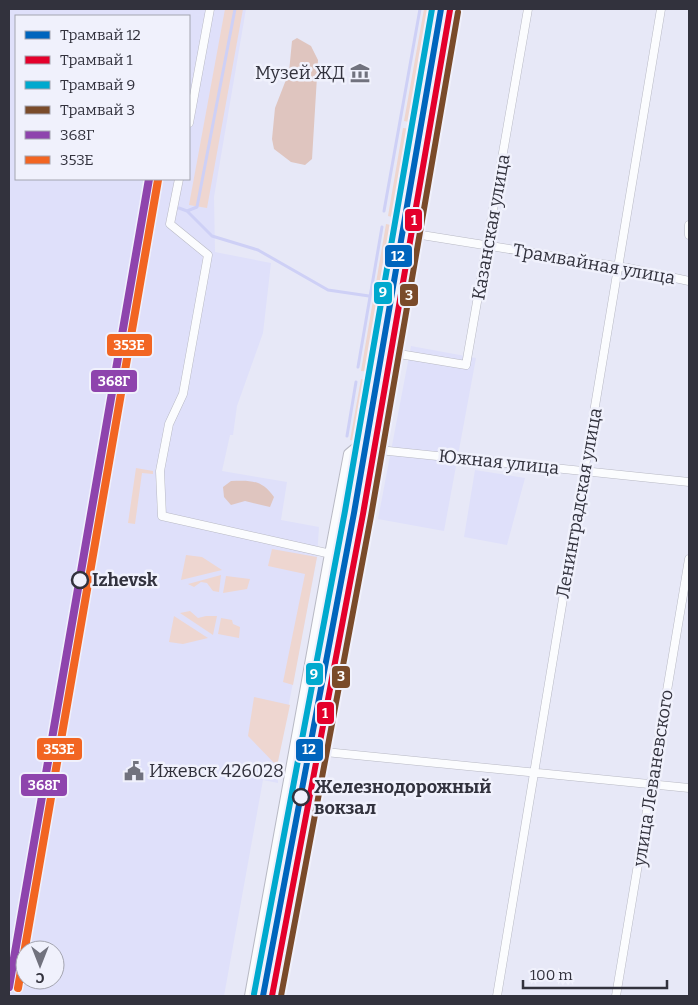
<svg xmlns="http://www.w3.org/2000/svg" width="698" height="1005" font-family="Bitter,serif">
	<rect width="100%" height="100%" fill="#e7e8f7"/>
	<path fill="#dfe0fa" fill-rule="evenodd" d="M9,9H246L214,197L215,252L271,263L263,333L237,406L233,435H230L222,471L287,482L281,520L319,527L317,557L277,766L278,783L263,780L224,996H9ZM16,16H189V179H16ZM25,950H55V980H25Z
		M411,346L476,358L444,531L378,519Z
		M475,470L525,478L507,545L464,537Z"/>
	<path fill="#eed6d0" d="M225,9H243L207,208L189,205Z
		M424,9H434L414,123L404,121Z
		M403,128L412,129L397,218L388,216Z
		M386,224L395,226L371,372L361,371Z
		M361,379L368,381L357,441L350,440Z
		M136,468L153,471V474L142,473L135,524L128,523Z
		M272,549L317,557L293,685L283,682L305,574L268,566Z
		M186,555L202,557L222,570L181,580Z
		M221,575L219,592L213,591L207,583L201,582L194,587L188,584Z
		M226,576L250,579L247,589L223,593Z
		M190,611L198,618L206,616H217L213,635L180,613Z
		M174,616L208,638L183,644L169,642Z
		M221,618L232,620L233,624L240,627L239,638L218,634Z
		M254,697L290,705L277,766L248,736Z"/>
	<path fill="#dfc5bf" d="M297,38L311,46L318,60L312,159L305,165L291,162L274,149L272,139L275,108L289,72L292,41Z
		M231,481C251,480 262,480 274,497L270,507L245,501L231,505L224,497L223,487Z"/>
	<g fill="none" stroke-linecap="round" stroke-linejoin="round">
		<path stroke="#ced0f6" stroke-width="3" d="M179,208L187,211L197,207L235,9
			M187,211L212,236L258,250L328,290L369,296
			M384,211L420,9
			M358,367L382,227
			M347,436L356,382"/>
		<defs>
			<path id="minor" d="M189,123L210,9
				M179,179L170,224L208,255L183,394L169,424L160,471L162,516L331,554
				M689,225V235
				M409,233L628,268L689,281
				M387,352L466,365L528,9
				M369,449L689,482
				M315,751L689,788
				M497,996L661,9
				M616,996L689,559"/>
			<path id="tertiary" d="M331,549L349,454L372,435"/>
			<path id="primary" d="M251,996L331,554L355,512
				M269,996L449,9"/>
		</defs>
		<use href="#minor" stroke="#b8b9c4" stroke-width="9"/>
		<use href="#tertiary" stroke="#b8b9c4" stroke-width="12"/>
		<use href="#primary" stroke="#b8b9c4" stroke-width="14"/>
		<use href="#minor" stroke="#fbfcfe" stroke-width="8"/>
		<use href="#tertiary" stroke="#fbfcfe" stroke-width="10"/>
		<use href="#primary" stroke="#fbfcfe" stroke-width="12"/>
		<defs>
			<path id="rail-1" d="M9,987L149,179"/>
			<path id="rail-2" d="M18,988L158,180"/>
		</defs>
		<use href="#rail-1" stroke="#f0f1fc" stroke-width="11"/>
		<use href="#rail-2" stroke="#f0f1fc" stroke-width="11"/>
		<use href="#rail-1" stroke="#8e44ad" stroke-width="8"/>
		<use href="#rail-2" stroke="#f26522" stroke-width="8"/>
		<defs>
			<path id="tram-1" d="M263,996L354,513L441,9"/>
			<path id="tram-2" d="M272,996L363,514L450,10"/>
			<path id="tram-3" d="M254,994L345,511L432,9"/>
			<path id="tram-4" d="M281,996L371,516L458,12"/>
		</defs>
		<use href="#tram-1" stroke="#f0f1fc" stroke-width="10"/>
		<use href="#tram-2" stroke="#f0f1fc" stroke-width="10"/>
		<use href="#tram-3" stroke="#f0f1fc" stroke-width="10"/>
		<use href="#tram-4" stroke="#f0f1fc" stroke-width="10"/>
		<use href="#tram-1" stroke="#0065bd" stroke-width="6"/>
		<use href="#tram-2" stroke="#e4002b" stroke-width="6"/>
		<use href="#tram-3" stroke="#00a9ce" stroke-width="6"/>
		<use href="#tram-4" stroke="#7a4b2a" stroke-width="6"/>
	</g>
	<defs>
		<symbol id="museum-bare" viewBox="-9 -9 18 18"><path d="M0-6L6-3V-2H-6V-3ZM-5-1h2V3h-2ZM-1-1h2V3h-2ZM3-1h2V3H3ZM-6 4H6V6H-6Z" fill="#71727e" stroke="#f0f1fc" stroke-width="2.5" paint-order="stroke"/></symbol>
		<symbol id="civic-bare" viewBox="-9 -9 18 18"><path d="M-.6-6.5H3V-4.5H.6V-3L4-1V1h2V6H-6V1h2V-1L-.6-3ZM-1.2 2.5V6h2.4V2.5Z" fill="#71727e" stroke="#f0f1fc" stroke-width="2.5" paint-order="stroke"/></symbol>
	</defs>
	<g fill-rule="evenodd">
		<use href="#museum-bare" x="346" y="59" width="28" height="28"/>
		<use href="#civic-bare" x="120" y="757" width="28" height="28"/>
	</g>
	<g fill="#f0f1fc" stroke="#32323d" stroke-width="2.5">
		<circle cx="80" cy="580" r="8"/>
		<circle cx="301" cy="797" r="8"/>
	</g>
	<g text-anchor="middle" stroke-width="5" stroke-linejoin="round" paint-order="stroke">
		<g font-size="18" fill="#32323d" stroke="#f0f1fc" text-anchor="end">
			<text x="345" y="79">Музей ЖД</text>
			<text x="149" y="777" text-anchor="start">Ижевск 426028</text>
		</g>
		<g font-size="18" fill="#32323d" stroke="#f0f1fc">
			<text transform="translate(491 227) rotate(-80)" y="6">Казанская улица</text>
			<text transform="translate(594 264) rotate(10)" y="6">Трамвайная улица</text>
			<text transform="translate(499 462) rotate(6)" y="6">Южная улица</text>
			<text transform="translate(579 503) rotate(-80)" y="6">Ленинградская улица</text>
			<text transform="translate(653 778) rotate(-81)" y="6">улица Леваневского</text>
		</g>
		<g font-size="18" font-weight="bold" fill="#32323d" stroke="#f0f1fc" text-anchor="start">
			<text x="92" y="586">Izhevsk</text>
			<text x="314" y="793">Железнодорожный<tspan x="314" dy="21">вокзал</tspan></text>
		</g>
	</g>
	<g stroke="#f0f1fc" stroke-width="2">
		<rect x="404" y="208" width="19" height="24" rx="5" fill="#e4002b"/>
		<rect x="384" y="244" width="29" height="24" rx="5" fill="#0065bd"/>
		<rect x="373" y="281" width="20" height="24" rx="5" fill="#00a9ce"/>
		<rect x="399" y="283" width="20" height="24" rx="5" fill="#7a4b2a"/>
		<rect x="106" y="333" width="47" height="24" rx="5" fill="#f26522"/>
		<rect x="90" y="369" width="48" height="24" rx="5" fill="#8e44ad"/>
		<rect x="305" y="662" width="19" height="24" rx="5" fill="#00a9ce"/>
		<rect x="331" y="665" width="20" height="24" rx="5" fill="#7a4b2a"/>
		<rect x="316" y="701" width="19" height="24" rx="5" fill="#e4002b"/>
		<rect x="36" y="737" width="47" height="24" rx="5" fill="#f26522"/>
		<rect x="295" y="738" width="29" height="24" rx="5" fill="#0065bd"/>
		<rect x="20" y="773" width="48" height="24" rx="5" fill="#8e44ad"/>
	</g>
	<g font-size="14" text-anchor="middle" font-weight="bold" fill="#fff">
		<text x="414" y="225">1</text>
		<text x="398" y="261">12</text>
		<text x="383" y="297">9</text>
		<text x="409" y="300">3</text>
		<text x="129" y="350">353Е</text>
		<text x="114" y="386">368Г</text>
		<text x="314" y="679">9</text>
		<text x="341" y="681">3</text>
		<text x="325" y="718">1</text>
		<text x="59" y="754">353Е</text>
		<text x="309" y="754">12</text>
		<text x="44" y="790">368Г</text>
	</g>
	<rect width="698" height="1005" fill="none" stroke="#32323d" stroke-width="20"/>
	<rect x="15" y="15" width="175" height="165" fill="#f0f1fc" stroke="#a4a5b0"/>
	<rect x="25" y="31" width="25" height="8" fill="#0065bd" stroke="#a4a5b0"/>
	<text x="60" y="40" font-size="15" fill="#32323d">Трамвай 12</text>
	<rect x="25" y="56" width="25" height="8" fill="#e4002b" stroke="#a4a5b0"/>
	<text x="60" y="65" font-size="15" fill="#32323d">Трамвай 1</text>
	<rect x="25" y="81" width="25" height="8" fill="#00a9ce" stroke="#a4a5b0"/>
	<text x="60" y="90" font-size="15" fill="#32323d">Трамвай 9</text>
	<rect x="25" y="106" width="25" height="8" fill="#7a4b2a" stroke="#a4a5b0"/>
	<text x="60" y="115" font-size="15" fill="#32323d">Трамвай 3</text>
	<rect x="25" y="131" width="25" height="8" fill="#8e44ad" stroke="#a4a5b0"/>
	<text x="60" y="140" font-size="15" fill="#32323d">368Г</text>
	<rect x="25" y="156" width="25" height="8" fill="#f26522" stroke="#a4a5b0"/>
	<text x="60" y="165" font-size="15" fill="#32323d">353Е</text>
	<g transform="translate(40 965) rotate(180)"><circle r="24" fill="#f0f1fc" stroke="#a4a5b0"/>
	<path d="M0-4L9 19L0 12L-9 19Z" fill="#71727e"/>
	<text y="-8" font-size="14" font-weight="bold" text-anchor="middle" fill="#32323d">С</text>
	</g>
	<path d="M523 980v8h144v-8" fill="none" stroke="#32323d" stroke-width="2.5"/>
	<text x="530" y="980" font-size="15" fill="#32323d" stroke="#f0f1fc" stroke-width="4" paint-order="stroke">100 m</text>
</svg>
